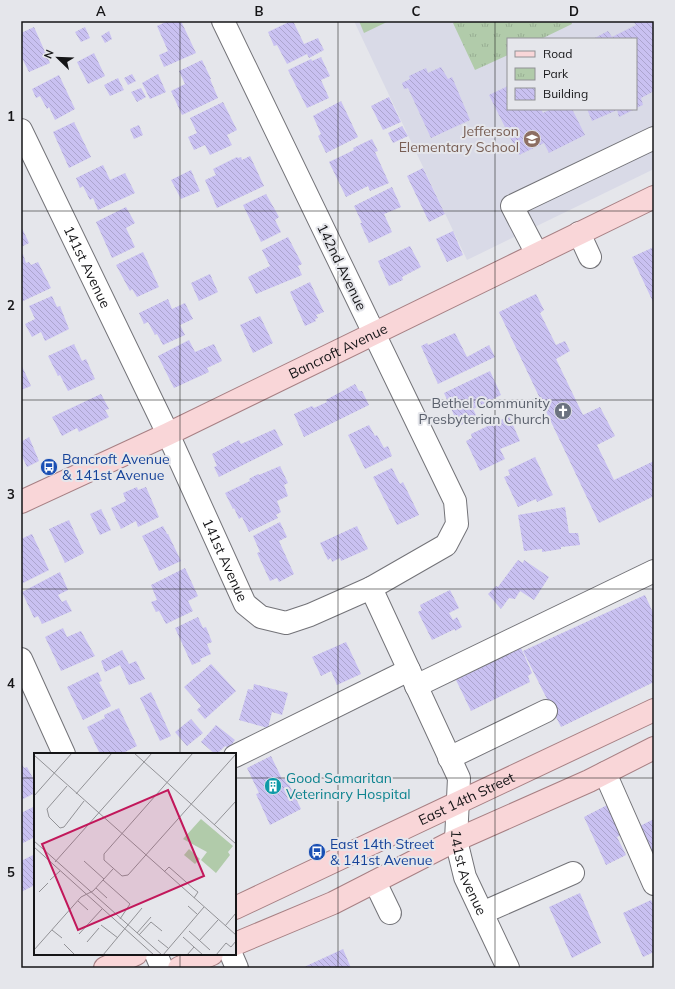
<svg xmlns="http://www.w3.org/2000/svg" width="675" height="989" font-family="Mulish,sans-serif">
	<defs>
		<pattern id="park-tufts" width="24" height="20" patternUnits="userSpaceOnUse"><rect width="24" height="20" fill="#b1cbaa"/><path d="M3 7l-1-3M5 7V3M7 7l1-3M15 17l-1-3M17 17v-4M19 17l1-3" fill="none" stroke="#97ad92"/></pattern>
		<pattern id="building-back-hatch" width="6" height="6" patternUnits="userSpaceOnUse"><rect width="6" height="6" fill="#c9c1f1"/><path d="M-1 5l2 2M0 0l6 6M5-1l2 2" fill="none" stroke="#aca5ce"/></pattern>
	</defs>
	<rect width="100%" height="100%" fill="#e5e6eb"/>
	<path fill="#d9dae7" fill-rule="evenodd" d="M354,21H654V169L467,260ZM508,39H636V109H508Z"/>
	<path fill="url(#park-tufts)" d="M457,21H571L572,24L541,39H508V55L475,70L453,23Z"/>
	<path fill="#b1cbaa" d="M359,21H389L364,33Z"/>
	<path fill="url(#building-back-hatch)" d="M168,21H181L196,53L164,67L159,55L168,51L157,26Z
		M291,21H293L304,44L318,38L324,50L309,58L307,54L287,64L277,45L274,46L268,32Z
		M633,21H654V91L641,98L643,105L636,108V39H593L608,31L612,37L636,25Z
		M34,27L50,63L29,72L21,56V33Z
		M85,27L90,38L81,42L75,32Z
		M109,31L112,39L105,43L101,36Z
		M94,53L105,76L88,84L77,62Z
		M321,57L330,76L321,80L329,98L307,108L288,70L311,59L312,61Z
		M202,60L211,79H210L218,98L182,115L171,91L185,84L179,71Z
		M441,67L448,79L452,77L470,120L431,138L408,88L404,89L402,83L410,79L409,76L426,68L428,73Z
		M132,74L136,81L128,85L124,78Z
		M158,74L166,92L150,99L142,83Z
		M59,75L75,109L55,120L49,107L47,109L40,96L36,98L32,89Z
		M118,78L124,90L110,96L104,85Z
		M508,86V109H541L543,113L551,109H572L585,135L549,153L544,143L519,155L489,95Z
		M141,88L146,97L137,102L131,92Z
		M389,97L401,122L383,130L371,106Z
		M341,101L358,137L326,153L318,136L321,134L313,116Z
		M223,102L237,130L227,135L232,145L210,155L205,145L194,150L188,137L197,133L190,118Z
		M587,109H635L619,117L617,110L592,121Z
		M74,122L91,157L69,168L53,132Z
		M139,125L143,135L134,139L130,129Z
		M402,126L408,136L393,143L388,133Z
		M372,139L378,151L375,152L389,183L370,191L368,186L346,197L329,162L354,150L353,148Z
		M250,156L264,186L217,208L205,180L216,175L213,169L237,157L238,158L241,157L242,160Z
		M103,165L110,180L125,173L135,193L98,210L93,198L90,200L83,186L80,188L76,178Z
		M423,168L445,214L429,222L407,176Z
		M191,170L200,191L181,199L171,180Z
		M392,187L401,207L384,214L392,232L369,243L360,223H362L354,206Z
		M266,194L279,217L275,220L281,232L261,242L243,205Z
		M126,207L135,223L126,228L135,247L112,258L96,222Z
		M21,226L29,243L21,247Z
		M453,231L463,255L447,262L436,239Z
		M288,237L302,264L298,266L302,275L256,294L248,277L270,266L262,250Z
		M410,246L421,267L402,277L403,280L389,286L378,261Z
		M654,247V304L632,257Z
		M143,252L159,287L137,297L132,289L130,291L116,265Z
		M23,254L26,263L29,262L31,265L38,262L51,288L21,302V255Z
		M210,274L218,292L199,301L191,283Z
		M310,282L324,312L316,315L318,318L315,319L316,321L305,326L290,292Z
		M536,294L544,310L540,313L556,345L565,341L570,351L556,359L583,415L600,407L615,436L597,445L614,480L654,461V496L599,523L499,312Z
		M52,296L57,307L60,306L69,329L45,341L41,332L32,337L25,324L35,319L29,306Z
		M168,299L172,309L185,303L193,319L180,325L185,335L163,345L157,334L155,335L148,322L144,324L139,313Z
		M260,316L273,343L253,353L240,325Z
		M455,333L467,357L489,345L495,357L438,384L421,346L427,343L428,345Z
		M189,340L195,352L214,344L222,361L207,368L209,372L174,388L158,356Z
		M74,344L82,361L86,359L95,379L68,391L60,375L58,376L48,356Z
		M21,364L31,386L21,390Z
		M490,371L501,395L473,409L477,417L459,426L444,393Z
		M355,384L359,391H362L369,405L304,437L294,414L312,406L314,408L327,402L326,400Z
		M101,394L109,409L105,410L109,417L79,432L77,428L62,436L52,417Z
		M509,416L520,441L500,449L505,459L480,471L466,441L472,438L471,434Z
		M369,425L375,436L377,435L384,448L388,446L392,456L365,469L348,435Z
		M275,429L283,445L219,477L214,467L217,466L212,454L239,440L241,444Z
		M29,437L39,461L27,467L21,454V442Z
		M535,457L553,495L537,502L536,499L518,507L504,477L510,475L508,470Z
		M280,466L288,483L284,485L288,496L277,501L281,512L276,515L278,518L249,532L242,517L239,519L234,508L233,509L225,493L250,481L249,479L258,474L259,475Z
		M392,468L400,484L403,482L419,515L397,525L373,477Z
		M137,487L138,490L146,487L159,517L138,527L136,521L121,529L111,508L126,501L123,493Z
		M565,507L569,533H578L580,545L561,547V549L542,552V549L524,551L518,515Z
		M101,509L111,530L100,535L90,514Z
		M69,520L84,553L65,563L49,529Z
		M280,522L287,537L279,541L294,574L279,582L277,578L270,581L257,553L260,552L253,536Z
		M163,526L167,534H168L181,561L159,571L142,536Z
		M357,526L368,549L341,561L340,558L332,562L331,558L328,560L320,543Z
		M32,534L49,570L21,584V539Z
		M518,560L523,563L524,560L549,577L534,600L520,591L515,599L509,598L501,609L488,594L496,586L498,587Z
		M185,568L198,596L188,601L193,611L166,624L159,611L156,612L151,602L157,600L151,585Z
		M60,572L68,590L58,595L62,602L66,600L72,611L42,624L38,616L34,618L22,592Z
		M450,590L459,608L449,613L453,620L457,617L462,627L455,631V629L432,640L418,612L422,610L420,605Z
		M645,595L654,615V682L561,727L523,651Z
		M198,617L203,628L206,627L212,642L207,644L211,654L200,659L201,661L192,665L175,628Z
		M63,628L67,637L81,631L95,656L61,671L45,637Z
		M346,642L361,674L337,685L331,671L321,676L312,657Z
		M521,648L532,673L528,676L530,682L471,711L456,680Z
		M122,650L129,664L136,661L145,679L129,685L120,665L105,672L101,661Z
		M211,664L236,691L205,719L197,710L201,706L184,687Z
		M98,672L102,681L99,682L111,706L83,720L67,687Z
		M254,684L288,693L282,715L272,712L268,728L239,720L248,689L253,690Z
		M151,692L171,736L160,741L140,698Z
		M119,708L137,746L121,754H100L87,727L105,718L104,715Z
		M191,719L203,733L187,746L175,732Z
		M216,725L235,740L229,748L225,746L217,754H215L201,742Z
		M271,756L282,779L286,778L301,809L270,825L256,794L259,793L247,768Z
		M21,762L24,768L27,767L35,782V793L21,800Z
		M613,802L627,832L617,837L626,855L606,865L584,817Z
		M35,806V837L23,843L21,839V813Z
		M654,819V860L638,827Z
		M35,854V885L21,892V861Z
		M580,893L601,943L572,958L549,907Z
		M651,900L654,906V952L643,957L623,913Z
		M343,949L351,968H302Z"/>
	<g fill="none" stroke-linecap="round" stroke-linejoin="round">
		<defs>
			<g id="minor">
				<path id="s1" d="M21,130L168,434L245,604L261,617L286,623L310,615L371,588L446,545L457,524L455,501L223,21"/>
				<path d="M579,233L590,257"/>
				<path d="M537,254L512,206L654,138"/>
				<path id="s2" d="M371,588L459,778L456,840L465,877L508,968"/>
				<path d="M21,659L64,754"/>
				<path d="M416,686L654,571"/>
				<path d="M235,756L409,670"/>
				<path d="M449,758L546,711"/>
				<path d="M605,773L654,884"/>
				<path d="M375,882L390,913"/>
				<path d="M482,913L573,873"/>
				<path d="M156,954L162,968"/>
				<path d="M231,954L237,968"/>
			</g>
			<g id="major">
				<path id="s3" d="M21,502L168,434L654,197"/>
				<path id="s4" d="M235,908L654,710"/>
				<path d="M235,944L333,903L456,840L589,781L654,748"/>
				<path d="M105,968L136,954"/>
				<path d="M179,968L212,954"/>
			</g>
		</defs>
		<use href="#minor" stroke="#737378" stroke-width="24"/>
		<use href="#major" stroke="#a78084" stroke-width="24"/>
		<use href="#minor" stroke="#fff" stroke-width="22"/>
		<use href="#major" stroke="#f9d6d8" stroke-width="22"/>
	</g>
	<path fill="none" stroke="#151517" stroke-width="1" stroke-opacity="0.55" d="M180,21V754M338,21V968M495,21V968M21,211H654M21,400H654M21,589H654M21,778H35M235,778H654M180,954V968"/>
	<defs>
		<symbol id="school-disc" viewBox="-11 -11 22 22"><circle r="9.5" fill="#8d6e63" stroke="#e5e6eb"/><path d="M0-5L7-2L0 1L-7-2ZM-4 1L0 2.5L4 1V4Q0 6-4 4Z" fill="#fff"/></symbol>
		<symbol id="church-disc" viewBox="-11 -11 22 22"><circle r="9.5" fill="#6b7280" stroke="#e5e6eb"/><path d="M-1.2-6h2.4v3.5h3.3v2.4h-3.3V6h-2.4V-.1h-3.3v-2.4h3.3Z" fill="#fff"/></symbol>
		<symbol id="bus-disc" viewBox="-11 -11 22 22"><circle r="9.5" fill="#1a4fb4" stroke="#e5e6eb"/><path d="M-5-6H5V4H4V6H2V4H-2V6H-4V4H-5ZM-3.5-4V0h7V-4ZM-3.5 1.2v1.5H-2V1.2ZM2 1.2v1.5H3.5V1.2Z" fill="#fff"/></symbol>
		<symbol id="building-disc" viewBox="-11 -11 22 22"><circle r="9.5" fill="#0f9aa8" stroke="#e5e6eb"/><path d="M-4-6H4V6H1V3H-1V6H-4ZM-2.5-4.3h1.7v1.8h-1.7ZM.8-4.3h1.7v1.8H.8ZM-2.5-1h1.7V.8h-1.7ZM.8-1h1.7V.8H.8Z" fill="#fff"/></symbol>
	</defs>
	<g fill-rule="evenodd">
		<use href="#school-disc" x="522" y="129" width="20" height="20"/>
		<use href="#church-disc" x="553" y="401" width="20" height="20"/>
		<use href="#bus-disc" x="39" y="457" width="20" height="20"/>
		<use href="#building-disc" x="263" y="776" width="20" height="20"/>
		<use href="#bus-disc" x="307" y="842" width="20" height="20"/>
	</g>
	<g text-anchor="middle" stroke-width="4" stroke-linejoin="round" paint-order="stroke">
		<g font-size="14" fill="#785e54" stroke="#e5e6eb" text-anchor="end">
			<text x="519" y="136">Jefferson<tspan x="519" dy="16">Elementary School</tspan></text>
		</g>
		<g font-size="14" fill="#151517" stroke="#e5e6eb">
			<text dy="5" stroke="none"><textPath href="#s1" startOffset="152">141st Avenue</textPath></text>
			<text transform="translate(342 267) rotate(64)" y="5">142nd Avenue</text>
			<text dy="5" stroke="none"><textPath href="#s3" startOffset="351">Bancroft Avenue</textPath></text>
			<text dy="5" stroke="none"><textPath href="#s1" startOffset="476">141st Avenue</textPath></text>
			<text dy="5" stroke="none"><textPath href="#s4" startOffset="256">East 14th Street</textPath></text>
			<text dy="5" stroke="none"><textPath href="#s2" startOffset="306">141st Avenue</textPath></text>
		</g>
		<g font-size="14" fill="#5b616d" stroke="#e5e6eb" text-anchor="end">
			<text x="550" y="408">Bethel Community<tspan x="550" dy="16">Presbyterian Church</tspan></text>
		</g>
		<g font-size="14" fill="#164399" stroke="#e5e6eb" text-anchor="start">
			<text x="62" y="464">Bancroft Avenue<tspan x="62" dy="16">&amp; 141st Avenue</tspan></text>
			<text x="330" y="849">East 14th Street<tspan x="330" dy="16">&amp; 141st Avenue</tspan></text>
		</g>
		<g font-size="14" fill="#0d838f" stroke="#e5e6eb" text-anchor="start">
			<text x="286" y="783">Good Samaritan<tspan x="286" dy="16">Veterinary Hospital</tspan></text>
		</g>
	</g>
	<g transform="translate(34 753)">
		<rect width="202" height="202" fill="#e5e6eb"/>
		<path d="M155,96L166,106L161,111L150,102Z" fill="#b1cbaa"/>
		<path d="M167,66L199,93L194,99L196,102L182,120L167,107L173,99L149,86Z" fill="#b1cbaa"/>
		<path fill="none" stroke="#929296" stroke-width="1" d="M100,0L202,91M159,0L70,101V107L88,123L94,122L202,1M0,2L202,182M33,33L13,56L15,64L26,75L30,74L50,48M42,41L78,0M0,43L38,0M180,72L202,48M0,88L128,202M0,94L120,202M50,108L70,126M21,109L118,0M130,119L135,114L160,136L164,139L160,145M16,127L26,118M69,127L96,151L86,166M62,135L73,145M5,139L14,130M44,148L54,157M154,153L163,161M67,172L84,185M191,173L202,160M18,177L28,185M155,178L176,197M103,180L117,164M45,181L68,156M105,182L117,169L128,178M149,184L160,194L153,202M124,187L134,195M165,188L184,167M53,189L65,175M30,191L41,202M160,194L169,202M0,197L47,144L59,138L79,116M69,202L108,155M129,202L170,154M182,202L192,190L197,194L202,188"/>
		<path fill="#c2185b" fill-opacity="0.15" stroke="#c2185b" stroke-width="2" d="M134,37L170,123L44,177L8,91Z"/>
		<rect width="202" height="202" fill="none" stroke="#151517" stroke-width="2"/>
	</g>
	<rect width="675" height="989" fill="none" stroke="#e5e6eb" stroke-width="44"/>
	<rect x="507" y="38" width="130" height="72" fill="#e5e6eb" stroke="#929296"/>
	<rect x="515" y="51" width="20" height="6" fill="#f9d6d8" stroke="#929296"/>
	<text x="543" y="58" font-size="12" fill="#151517">Road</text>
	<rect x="515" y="68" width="20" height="12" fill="url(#park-tufts)" stroke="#929296"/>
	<text x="543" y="78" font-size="12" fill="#151517">Park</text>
	<rect x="515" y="88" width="20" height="12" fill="url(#building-back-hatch)" stroke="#929296"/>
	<text x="543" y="98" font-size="12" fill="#151517">Building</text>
	<g transform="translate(58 58) rotate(293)" stroke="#e5e6eb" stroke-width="3" paint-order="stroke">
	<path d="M0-3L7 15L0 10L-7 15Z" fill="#151517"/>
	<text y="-6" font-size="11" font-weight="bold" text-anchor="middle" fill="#151517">N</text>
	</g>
	<rect x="22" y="22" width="631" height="945" fill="none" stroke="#151517" stroke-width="1.5"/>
	<g font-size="13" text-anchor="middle" font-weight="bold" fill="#151517">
		<text x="101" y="16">A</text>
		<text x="259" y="16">B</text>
		<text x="416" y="16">C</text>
		<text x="574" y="16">D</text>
		<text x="11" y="121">1</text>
		<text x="11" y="310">2</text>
		<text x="11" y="499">3</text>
		<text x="11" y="688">4</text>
		<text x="11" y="877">5</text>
	</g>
</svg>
